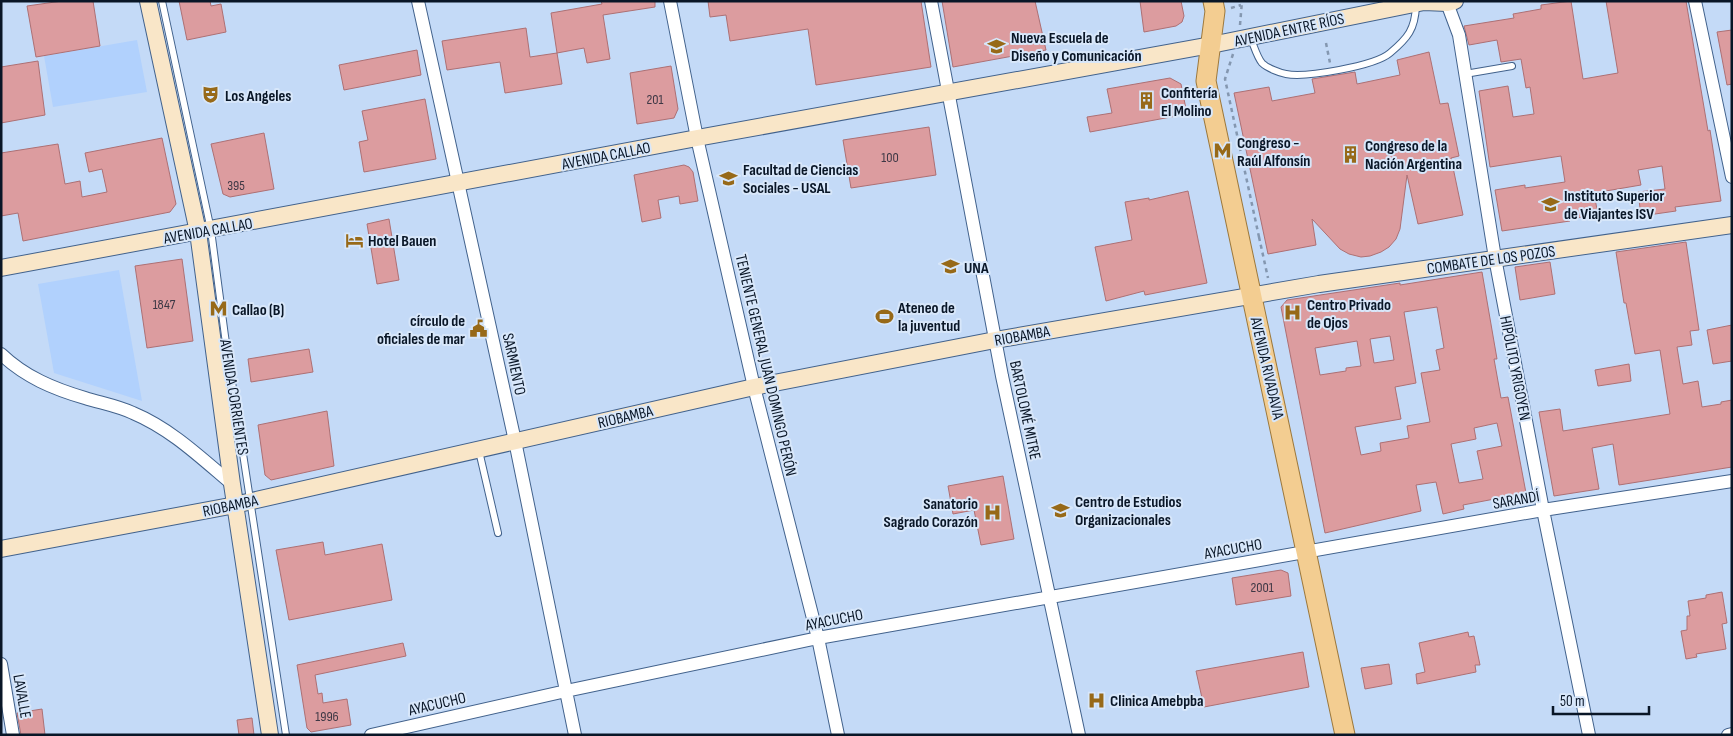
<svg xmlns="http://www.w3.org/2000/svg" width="1733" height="736" font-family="'Sofia Sans Condensed',sans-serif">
	<rect width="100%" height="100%" fill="#c4daf7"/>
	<path fill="#b1d1fd" d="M137,40L147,92L53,107L44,56Z
		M119,270L142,401L54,373L38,284Z"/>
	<path fill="#dc9c9f" stroke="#ad7074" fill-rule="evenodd" d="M62,1H93L100,46L36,57L27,6Z
		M179,1H210L211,6L221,4L226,32L187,40Z
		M601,1H655V7L603,15L610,59L587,63L584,48L557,53L551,13L602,4Z
		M708,1H921L931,67L816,85L808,29L730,41L726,15L710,17Z
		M942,1H1035L1046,50L953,67Z
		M1140,1H1181L1184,16L1182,22L1176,26L1144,32Z
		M1571,1L1583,79L1618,73L1606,1H1686L1708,131L1710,130L1721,201L1675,207L1676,211L1641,216L1638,192L1665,189L1662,166L1638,170L1641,185L1594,193L1598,215L1569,219L1570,221L1502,231L1495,190L1525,185V188L1565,182L1561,156L1490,167L1479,91L1508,86L1513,117L1534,114L1530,87L1526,88L1521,59L1501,62L1497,40L1469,45L1464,26L1514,18L1513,14L1541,9V5Z
		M526,28L530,57L557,53L562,84L505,93L500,62L447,70L442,41Z
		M1732,30V84L1727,85L1717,32Z
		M417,50L421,75L344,90L339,65Z
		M1429,52L1440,104L1448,103L1459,156L1451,158L1463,215L1418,224L1407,175L1400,229L1396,239L1389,247L1381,252L1370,256L1361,257L1349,254L1340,249L1312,219L1316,245L1268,254L1234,93L1269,87L1272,101L1315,93L1312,79L1355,72L1357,84L1400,75L1397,60Z
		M38,61L45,115L1,123V67Z
		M671,66L678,109L674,118L637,124L630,73Z
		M1170,78L1181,84L1187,114L1090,132L1087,117L1112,113L1107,89Z
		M425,99L436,159L364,172L359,142L368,140L362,111Z
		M929,127L936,175L851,188L843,140Z
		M264,133L274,189L230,197L223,194L211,144Z
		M162,138L176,204L170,212L23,241L18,213L1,216V153L58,144L65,184L80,181L82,197L107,192L102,169L89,172L85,153Z
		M684,165L689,167L693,172L698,201L680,204L679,196L658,200L661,218L642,222L634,175Z
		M1188,191L1207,283L1145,295L1144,291L1106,301L1095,247L1132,240L1125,202L1149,198V200Z
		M389,219L399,280L377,284L367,224Z
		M1686,242L1699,330L1690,331L1692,345L1677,347L1683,384L1698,381L1702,407L1721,404V402L1732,400V467L1619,485L1613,444L1592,448L1599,489L1554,496L1539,412L1560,409L1563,431L1670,414L1660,350L1635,354L1626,303H1624L1616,252Z
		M182,259L193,341L147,348L135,266Z
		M1550,262L1555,294L1520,300L1515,267Z
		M1482,272L1497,359H1494L1501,398L1508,397L1526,493L1463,505L1464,509L1443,514L1436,482L1416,485L1421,511L1325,533L1281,307L1287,300L1400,283V285ZM1437,307L1444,348L1436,350L1440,370L1421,373L1430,422L1407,426L1409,438L1380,443L1381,451L1361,455L1355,427L1401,419L1395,387L1416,383L1404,312ZM1390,336L1394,360L1374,363L1370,339ZM1357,341L1361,366L1346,368V371L1320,375L1315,348ZM1497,423L1502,446L1477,451L1483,479L1459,483L1451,444L1476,439L1474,428Z
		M1732,325V361L1713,364L1707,330Z
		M309,349L313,372L251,382L248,359Z
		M1629,364L1631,381L1598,386L1595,370Z
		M327,411L334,466L271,480L265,475L258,425Z
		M1003,476L1014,539L981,545L974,510L953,514L948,486Z
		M323,542L325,555L382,544L392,600L289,620L276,550Z
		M1281,570L1288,573L1291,596L1236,605L1232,578Z
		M1722,592L1727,623L1722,624L1726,649L1696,654L1697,657L1686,659L1681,631L1687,630V616H1690L1688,601L1706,598V595Z
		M1468,632L1469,637L1474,636L1480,665H1475L1476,672L1417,684L1416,674L1425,672L1419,643Z
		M403,643L406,656L315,675L318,694L322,693L323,703L347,699L351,725L311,732L307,728L297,665Z
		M1303,652L1309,687L1204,707L1196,671Z
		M1389,664L1392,684L1365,689L1361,668Z
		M42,709L45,735H21L17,713Z
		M252,718L254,735H239L237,720Z"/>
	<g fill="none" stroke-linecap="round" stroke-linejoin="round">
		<defs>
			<path id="lane" d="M162,1L211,230L225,336L286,735
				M1251,39C1254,46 1257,57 1262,63C1267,68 1280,73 1286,74C1305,78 1375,66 1390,53C1408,38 1415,29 1416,6
				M1465,74L1512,66
				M479,451L498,533"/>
			<path id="street" d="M418,1L515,441L575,735
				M670,1L697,138L754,387L818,638L838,735
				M931,1L1002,376L1079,735
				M1695,1L1732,177
				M1447,3L1459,35L1495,258L1543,510L1589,735
				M1,354C25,377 54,389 85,398C101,403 118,406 133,413C171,429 200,457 232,484
				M1,664L13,735
				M371,735L566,691L818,638L1543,510L1732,481
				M1728,735L1732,734"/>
			<path id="secondary" d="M148,1L198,232L232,484L270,735
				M1,268L697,138L1211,45L1424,2L1447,3L1455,1
				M1,549L230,506L754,387L995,340L1319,284L1732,225"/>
			<path id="primary" d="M1213,1L1215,11L1206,81L1345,735"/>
		</defs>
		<use href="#lane" stroke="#42628c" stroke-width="8"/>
		<use href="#street" stroke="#42628c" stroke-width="14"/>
		<use href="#secondary" stroke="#42628c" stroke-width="18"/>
		<use href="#primary" stroke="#9c783c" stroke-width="21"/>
		<path stroke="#8497b0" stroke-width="2.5" stroke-dasharray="4 4" stroke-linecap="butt" d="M1231,8L1241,5
			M1240,25L1242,1
			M1326,43L1330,63
			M1233,54L1225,79L1259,237
			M1259,237L1268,278"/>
		<use href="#lane" stroke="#fff" stroke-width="6"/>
		<use href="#street" stroke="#fff" stroke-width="12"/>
		<use href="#secondary" stroke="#f9e6c8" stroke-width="16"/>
		<use href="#primary" stroke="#f3cd91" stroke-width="19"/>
	</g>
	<defs>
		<symbol id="university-bare" viewBox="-9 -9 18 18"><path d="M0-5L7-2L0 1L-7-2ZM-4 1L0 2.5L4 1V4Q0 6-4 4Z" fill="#976918" stroke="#d8e7fa" stroke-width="2.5" paint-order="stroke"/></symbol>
		<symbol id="theatre-bare" viewBox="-9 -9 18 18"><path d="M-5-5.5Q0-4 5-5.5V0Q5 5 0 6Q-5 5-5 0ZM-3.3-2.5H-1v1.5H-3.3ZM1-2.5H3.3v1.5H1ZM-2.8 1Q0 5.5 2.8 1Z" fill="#976918" stroke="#d8e7fa" stroke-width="2.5" paint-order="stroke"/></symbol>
		<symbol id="building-bare" viewBox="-9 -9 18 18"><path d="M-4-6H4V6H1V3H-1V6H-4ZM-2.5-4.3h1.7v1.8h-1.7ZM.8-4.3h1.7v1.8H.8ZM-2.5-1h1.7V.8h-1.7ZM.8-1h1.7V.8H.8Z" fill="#976918" stroke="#d8e7fa" stroke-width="2.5" paint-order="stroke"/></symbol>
		<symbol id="metro-bare" viewBox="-9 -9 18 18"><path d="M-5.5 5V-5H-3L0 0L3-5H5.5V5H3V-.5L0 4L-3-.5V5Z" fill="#976918" stroke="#d8e7fa" stroke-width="2.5" paint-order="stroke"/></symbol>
		<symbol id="hotel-bare" viewBox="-9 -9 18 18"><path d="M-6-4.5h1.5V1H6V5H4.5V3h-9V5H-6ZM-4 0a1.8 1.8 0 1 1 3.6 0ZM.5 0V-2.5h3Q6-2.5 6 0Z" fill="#976918" stroke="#d8e7fa" stroke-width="2.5" paint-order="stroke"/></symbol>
		<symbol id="hospital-bare" viewBox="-9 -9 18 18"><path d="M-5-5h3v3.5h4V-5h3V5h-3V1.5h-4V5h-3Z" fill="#976918" stroke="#d8e7fa" stroke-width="2.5" paint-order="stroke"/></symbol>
		<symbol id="stadium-bare" viewBox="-9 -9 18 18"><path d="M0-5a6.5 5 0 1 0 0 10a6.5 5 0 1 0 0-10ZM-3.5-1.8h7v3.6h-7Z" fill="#976918" stroke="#d8e7fa" stroke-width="2.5" paint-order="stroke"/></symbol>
		<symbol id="civic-bare" viewBox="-9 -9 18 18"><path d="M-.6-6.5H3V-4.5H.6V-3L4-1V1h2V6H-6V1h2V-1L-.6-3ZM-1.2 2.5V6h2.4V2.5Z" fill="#976918" stroke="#d8e7fa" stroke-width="2.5" paint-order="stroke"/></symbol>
	</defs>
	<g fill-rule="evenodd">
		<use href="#university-bare" x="984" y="34" width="25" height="25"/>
		<use href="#theatre-bare" x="198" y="82" width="25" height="25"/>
		<use href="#building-bare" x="1134" y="88" width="25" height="25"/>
		<use href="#metro-bare" x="1210" y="138" width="25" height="25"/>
		<use href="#building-bare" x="1338" y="142" width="25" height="25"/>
		<use href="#university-bare" x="716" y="166" width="25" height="25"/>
		<use href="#university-bare" x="1538" y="192" width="25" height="25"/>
		<use href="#hotel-bare" x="342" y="228" width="25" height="25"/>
		<use href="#university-bare" x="938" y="254" width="25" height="25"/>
		<use href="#metro-bare" x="206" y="296" width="25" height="25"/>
		<use href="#hospital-bare" x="1280" y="300" width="25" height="25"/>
		<use href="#stadium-bare" x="872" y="304" width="25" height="25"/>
		<use href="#civic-bare" x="466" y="316" width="25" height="25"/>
		<use href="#university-bare" x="1048" y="498" width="25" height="25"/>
		<use href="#hospital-bare" x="980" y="500" width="25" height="25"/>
		<use href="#hospital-bare" x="1084" y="688" width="25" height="25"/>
	</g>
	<g text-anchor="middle" stroke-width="4" stroke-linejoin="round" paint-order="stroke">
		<g font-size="14" fill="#3e3845">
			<text x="655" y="104">201</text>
			<text x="890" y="162">100</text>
			<text x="236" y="190">395</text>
			<text x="164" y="309">1847</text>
			<text x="1262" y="592">2001</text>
			<text x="327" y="721">1996</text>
		</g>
		<g font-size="16" fill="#091627" stroke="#d8e7fa">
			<text transform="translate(1289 29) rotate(-12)" y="6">AVENIDA ENTRE RÍOS</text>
			<text transform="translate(606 155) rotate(-11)" y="6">AVENIDA CALLAO</text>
			<text transform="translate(208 230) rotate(-10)" y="6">AVENIDA CALLAO</text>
			<text transform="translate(1491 259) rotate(-8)" y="6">COMBATE DE LOS POZOS</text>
			<text transform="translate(1022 335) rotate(-10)" y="6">RIOBAMBA</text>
			<text transform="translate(515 364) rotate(78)" y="6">SARMIENTO</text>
			<text transform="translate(767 365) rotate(77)" y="6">TENIENTE GENERAL JUAN DOMINGO PERÓN</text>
			<text transform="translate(1268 368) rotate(77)" y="6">AVENIDA RIVADAVIA</text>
			<text transform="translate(1516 368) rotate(79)" y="6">HIPÓLITO YRIGOYEN</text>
			<text transform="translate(235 397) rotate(81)" y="6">AVENIDA CORRIENTES</text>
			<text transform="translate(1026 410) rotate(78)" y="6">BARTOLOMÉ MITRE</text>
			<text transform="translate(625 416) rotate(-13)" y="6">RIOBAMBA</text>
			<text transform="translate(1516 499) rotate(-10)" y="6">SARANDÍ</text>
			<text transform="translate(230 505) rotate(-12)" y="6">RIOBAMBA</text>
			<text transform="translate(1233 548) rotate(-10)" y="6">AYACUCHO</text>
			<text transform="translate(834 619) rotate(-11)" y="6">AYACUCHO</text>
			<text transform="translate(23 696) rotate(80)" y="6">LAVALLE</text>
			<text transform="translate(437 703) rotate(-13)" y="6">AYACUCHO</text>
		</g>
		<g font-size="16" font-weight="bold" fill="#091627" stroke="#d8e7fa" text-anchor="start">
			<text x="1011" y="43">Nueva Escuela de<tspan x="1011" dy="18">Diseño y Comunicación</tspan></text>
			<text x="1161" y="98">Confitería<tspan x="1161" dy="18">El Molino</tspan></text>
			<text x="225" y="101">Los Angeles</text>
			<text x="1237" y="148">Congreso -<tspan x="1237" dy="18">Raúl Alfonsín</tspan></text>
			<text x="1365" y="151">Congreso de la<tspan x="1365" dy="18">Nación Argentina</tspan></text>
			<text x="743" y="175">Facultad de Ciencias<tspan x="743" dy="18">Sociales - USAL</tspan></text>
			<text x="1564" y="201">Instituto Superior<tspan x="1564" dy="18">de Viajantes ISV</tspan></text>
			<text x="368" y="246">Hotel Bauen</text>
			<text x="964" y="273">UNA</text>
			<text x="1307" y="310">Centro Privado<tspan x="1307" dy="18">de Ojos</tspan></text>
			<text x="898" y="313">Ateneo de<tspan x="898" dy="18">la juventud</tspan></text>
			<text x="232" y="315">Callao (B)</text>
			<text x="465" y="326" text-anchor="end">círculo de<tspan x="465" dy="18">oficiales de mar</tspan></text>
			<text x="1075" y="507">Centro de Estudios<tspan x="1075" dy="18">Organizacionales</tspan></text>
			<text x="978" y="509" text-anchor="end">Sanatorio<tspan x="978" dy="18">Sagrado Corazón</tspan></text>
			<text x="1110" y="706">Clinica Amebpba</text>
		</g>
	</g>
	<rect width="1733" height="736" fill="none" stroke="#091627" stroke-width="5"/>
	<path d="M1553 706v8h96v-8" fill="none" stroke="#091627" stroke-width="2.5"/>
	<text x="1560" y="706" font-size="15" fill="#091627" stroke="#d8e7fa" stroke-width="4" paint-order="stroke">50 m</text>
</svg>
